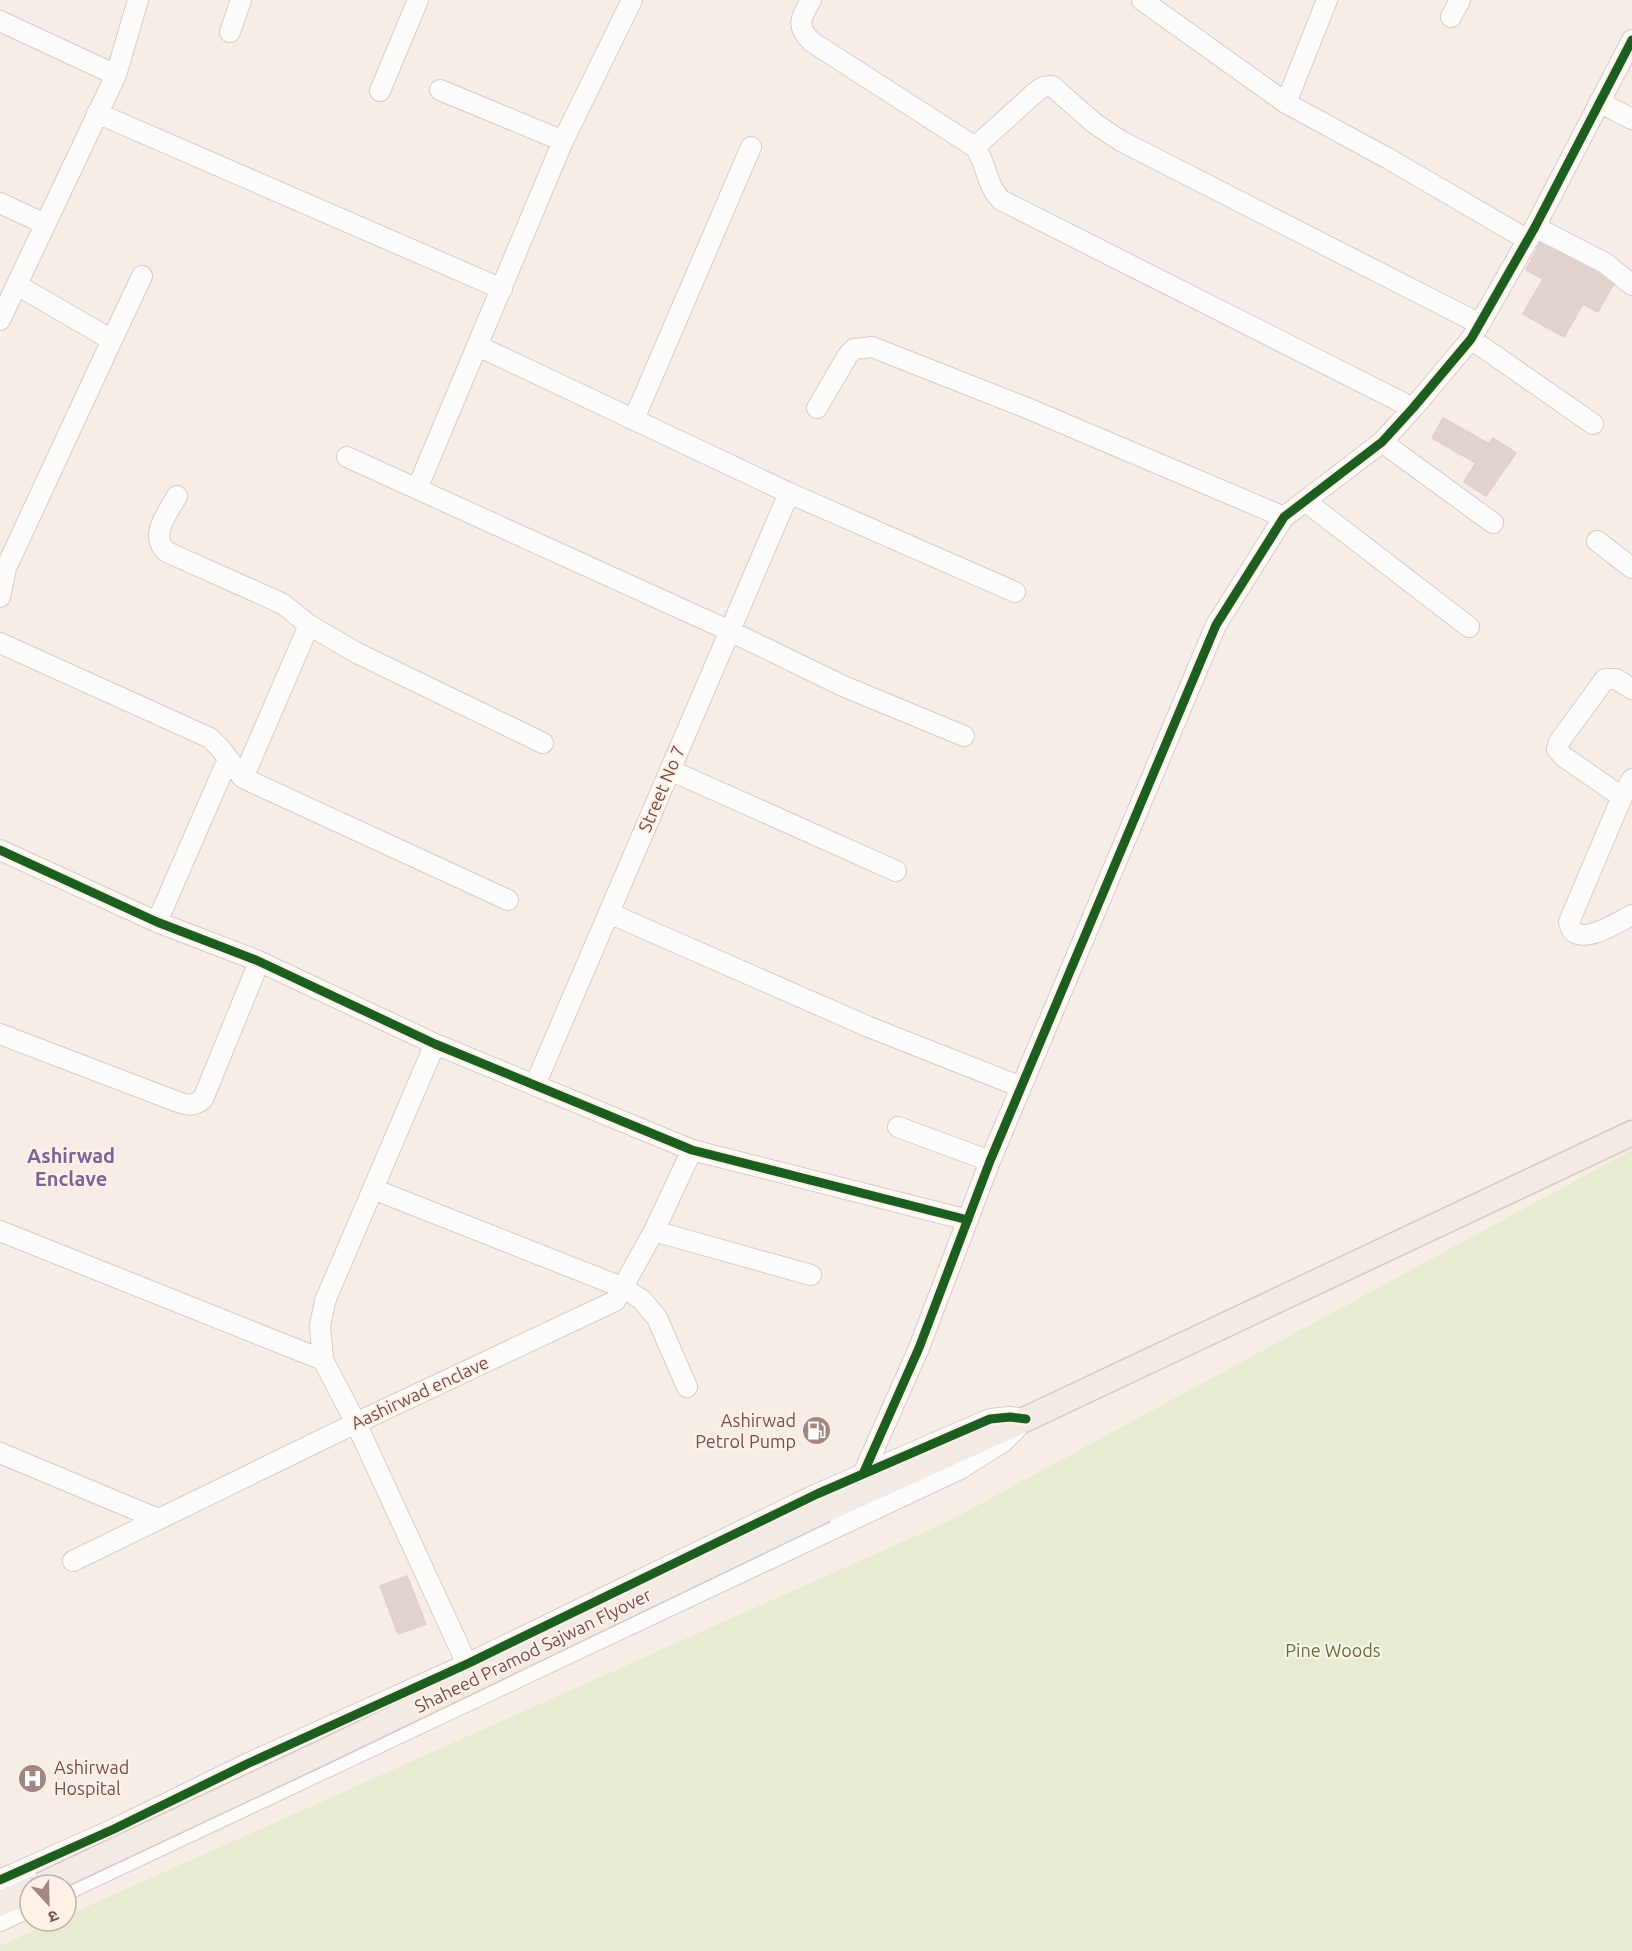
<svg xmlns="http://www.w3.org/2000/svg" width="1632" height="1951" font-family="Ubuntu,'Noto Sans Devanagari',sans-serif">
	<rect width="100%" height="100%" fill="#f7ede7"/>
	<path fill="#e6ebd1" d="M1632,1150V1951H0V1946L55,1921H66V1916L949,1521Z"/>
	<path fill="#e3d3cf" stroke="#e0cfc9" stroke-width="1.5" d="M1540,243L1598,273L1613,285L1598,312L1583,304L1564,337L1523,314L1543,279L1526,270Z
		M1443,418L1489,444L1493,438L1516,453L1486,496L1464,482L1476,463L1432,438Z
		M407,1576L426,1624L398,1634L380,1586Z"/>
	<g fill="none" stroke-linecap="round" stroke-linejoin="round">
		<defs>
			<path id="minor" d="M811,0C801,18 795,26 812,42L975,147C987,164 986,185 1001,200L1413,408
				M1142,0L1286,103L1389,159L1528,240
				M1451,17L1460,0
				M0,21L116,75
				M230,32L241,0
				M440,90L563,141
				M380,91L418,0
				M1599,102L1632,119
				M1286,103L1327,0
				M97,113L502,289
				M975,147L1037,91L1043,87L1052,86L1094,123L1121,141L1480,324
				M0,203L45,224
				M1535,227L1605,263L1632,285
				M0,320L116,75L138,0
				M1471,339L1593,424
				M112,340L142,276
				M478,346L789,493L1015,592
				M817,408L848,355L854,349L872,347L1027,408L1284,517
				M634,419L751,147
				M1382,442L1493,523
				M347,457L730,631L843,686L964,736
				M417,489L563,141L632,0
				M177,496C168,513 148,536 167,552L283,604L309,625L357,653L543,743
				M1305,501L1469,627
				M1597,541L1632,568
				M0,597L6,568L112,340L17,285
				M0,643L210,738L220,748L243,778L508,900
				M670,770L896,871
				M243,778L309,625
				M1632,779L1622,797L1569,922C1574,951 1616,923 1632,915
				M1622,797L1564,757L1557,749L1559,742L1605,679H1616L1632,689
				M0,850L157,922L256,960L435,1044L692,1150L968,1220
				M609,913L869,1027L1021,1087
				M157,922L228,759
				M0,1034L178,1102C189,1106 194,1106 203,1099L259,962
				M435,1044L325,1301L320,1326L323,1360L356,1423L467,1664
				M535,1085L789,493
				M898,1127L990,1161
				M373,1189L624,1288L642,1300L657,1318L687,1387
				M0,1231L323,1360
				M654,1231L811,1275
				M0,1453L158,1519
				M863,1474L919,1348L990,1161L1216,625L1284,517L1382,442L1413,408L1471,339L1535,227L1632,40
				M73,1561L356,1423L615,1301L654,1231L692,1150
				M0,1880L114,1829L249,1763L467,1664L817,1494L990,1419L1010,1417L1024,1419
				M66,1890L960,1469L1003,1442L1018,1427
				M0,1921L30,1907"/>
			<path id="major" d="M825,1510L1026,1419L1632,1133
				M0,1904L30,1890"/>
		</defs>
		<use href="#minor" stroke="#d8cac5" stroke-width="22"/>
		<use href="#major" stroke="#d5c8c4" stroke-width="27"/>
		<use href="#minor" stroke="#fefcfb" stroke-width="20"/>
		<use href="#major" stroke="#f2eae4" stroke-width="24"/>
		<defs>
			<path id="major-bridge" d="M41,1885L319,1754L825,1510"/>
		</defs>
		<use href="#major-bridge" stroke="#d5c8c4" stroke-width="27" stroke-linecap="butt"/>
		<use href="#major-bridge" stroke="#f2eae4" stroke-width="24"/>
		<defs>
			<path id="cycleway" d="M0,850L157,922L256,960L435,1044L692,1150L968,1220
				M863,1474L919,1348L990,1161L1216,625L1284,517L1382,442L1413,408L1471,339L1535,227L1632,40
				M0,1880L114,1829L249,1763L467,1664L817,1494L990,1419L1010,1417L1026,1419"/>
		</defs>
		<use href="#cycleway" stroke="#fff1e8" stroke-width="13"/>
		<use href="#cycleway" stroke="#1b5e20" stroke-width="9"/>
	</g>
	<defs>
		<symbol id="fuel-disc" viewBox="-11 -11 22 22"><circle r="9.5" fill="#a2867f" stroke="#fff1e8"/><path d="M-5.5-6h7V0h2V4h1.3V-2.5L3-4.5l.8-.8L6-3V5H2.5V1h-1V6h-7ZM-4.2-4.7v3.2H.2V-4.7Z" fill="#fff"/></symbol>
		<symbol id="hospital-disc" viewBox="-11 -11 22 22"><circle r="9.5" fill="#a2867f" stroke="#fff1e8"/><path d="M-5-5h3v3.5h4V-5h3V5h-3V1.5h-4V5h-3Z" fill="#fff"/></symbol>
	</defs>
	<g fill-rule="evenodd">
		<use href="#fuel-disc" x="800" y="1414" width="33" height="33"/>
		<use href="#hospital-disc" x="16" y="1762" width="33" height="33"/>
	</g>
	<g text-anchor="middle" stroke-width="4.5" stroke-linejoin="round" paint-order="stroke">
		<g font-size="18" fill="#744e47" stroke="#fff1e8">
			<text transform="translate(662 789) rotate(-67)" y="6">Street No 7</text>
			<text transform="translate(420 1393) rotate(-25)" y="6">Aashirwad enclave</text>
			<text transform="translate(533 1651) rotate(-26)" y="6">Shaheed Pramod Sajwan Flyover</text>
		</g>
		<g font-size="18" fill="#744e47" stroke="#fff1e8" text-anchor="end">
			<text x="796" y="1427">Ashirwad<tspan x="796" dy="21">Petrol Pump</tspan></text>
			<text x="54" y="1774" text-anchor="start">Ashirwad<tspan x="54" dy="21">Hospital</tspan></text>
		</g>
		<g font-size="18" fill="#58753c" stroke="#fff1e8">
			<text x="1333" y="1657">Pine Woods</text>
		</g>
		<g font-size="20" font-weight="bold" fill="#7b6298" stroke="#fff1e8">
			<text x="71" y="1163">Ashirwad<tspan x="71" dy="23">Enclave</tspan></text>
		</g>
	</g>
	<g transform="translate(48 1903) rotate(158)"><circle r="28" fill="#fff1e8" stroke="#c7b0a8" stroke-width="1.5"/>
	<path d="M0-4.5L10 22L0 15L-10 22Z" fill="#a2867f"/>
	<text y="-9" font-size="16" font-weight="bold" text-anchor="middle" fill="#744e47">उ</text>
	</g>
</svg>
